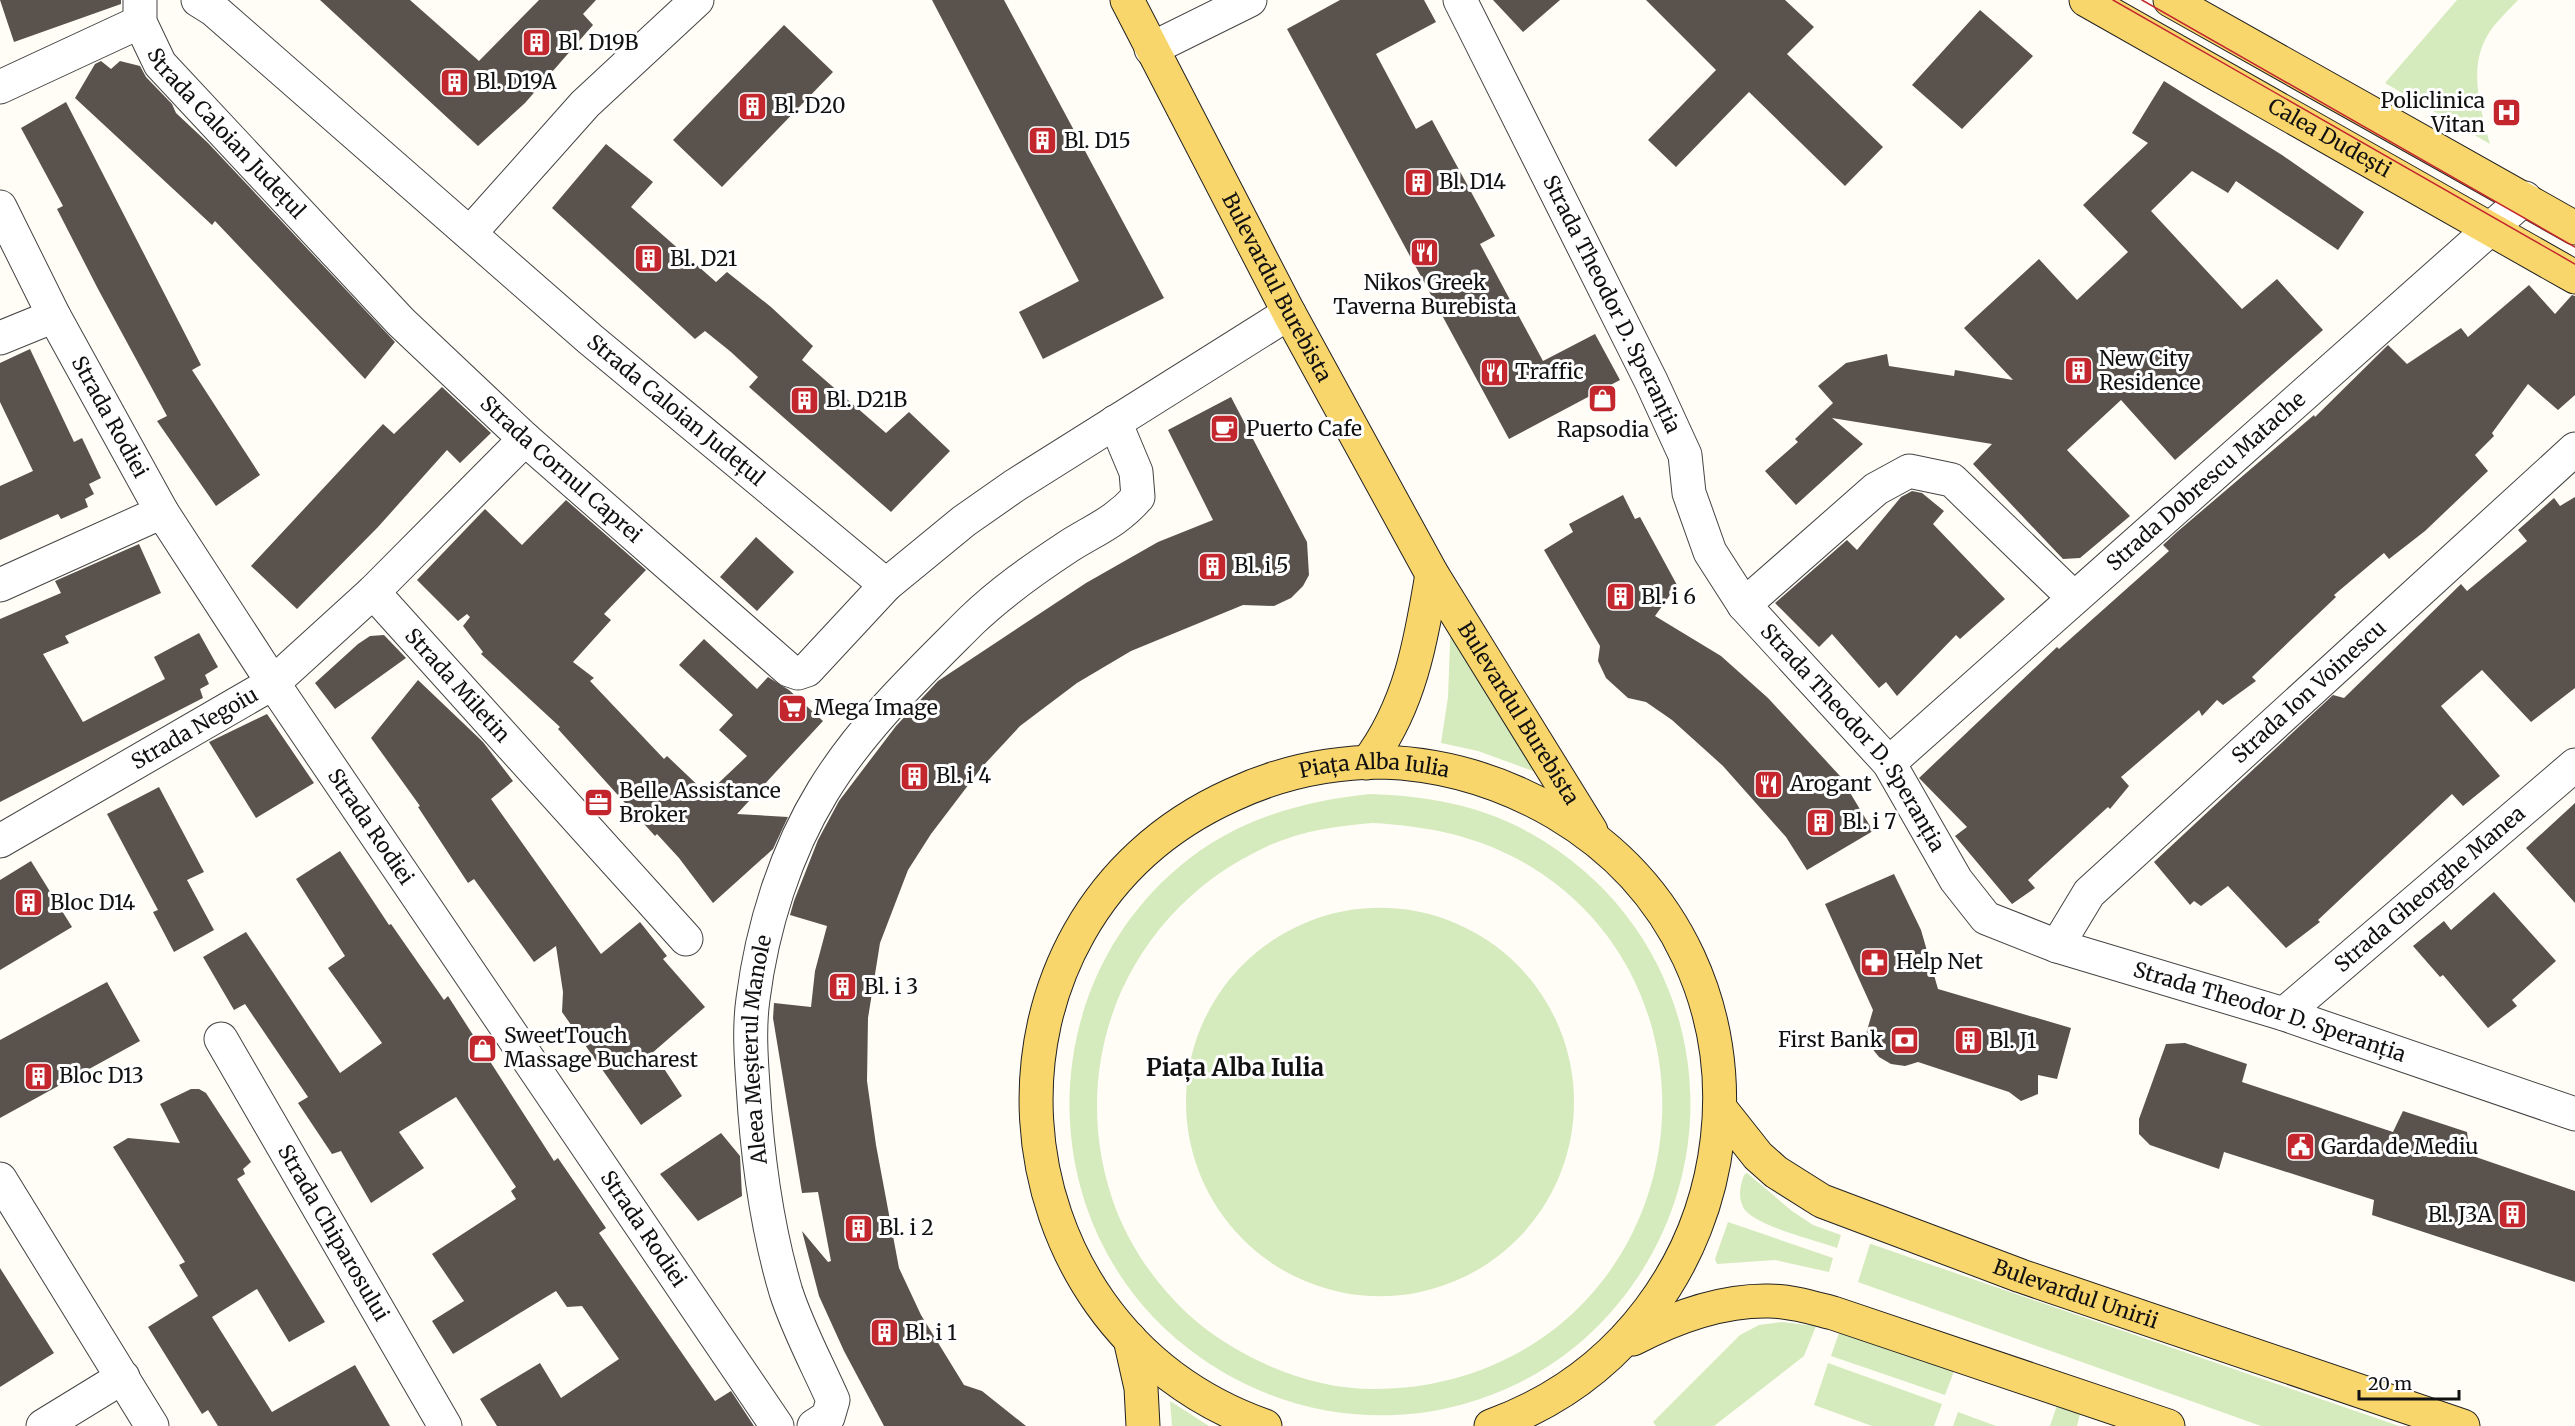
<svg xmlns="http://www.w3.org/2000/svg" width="2575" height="1426" font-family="Merriweather,serif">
	<rect width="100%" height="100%" fill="#fffdf5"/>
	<path fill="#d5ebbd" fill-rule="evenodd" d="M2457,0H2518C2507,12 2492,25 2485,40C2469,72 2481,111 2490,144L2385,83Z
		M1451,617L1537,758L1533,771L1478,751L1441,743L1448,697Z
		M1370,794C1426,796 1481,805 1530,833C1721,940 1745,1196 1583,1340C1532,1385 1463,1412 1395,1415C1326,1418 1258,1398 1201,1358C1034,1242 1025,996 1180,866C1235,820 1301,801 1370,794ZM1372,823C1430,826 1483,837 1533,868C1697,970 1705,1208 1557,1327C1505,1368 1441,1389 1375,1389C1324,1389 1274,1372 1231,1346C1180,1316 1139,1266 1117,1212C1061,1067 1126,910 1268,846C1301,831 1336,826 1372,823Z
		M1186 1102a194 194 0 1 1 388 0a194 194 0 1 1-388 0Z
		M1747,1173L1792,1211L1813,1225L1841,1235L1837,1248C1816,1240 1753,1226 1743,1207C1738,1196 1740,1186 1744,1175Z
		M1728,1222L1833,1258L1829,1272L1775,1260L1717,1264L1715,1259Z
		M1870,1244H1871L2399,1426H2261L1858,1282Z
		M1782,1322L1816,1326L1804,1356L1714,1426H1656L1653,1422L1740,1335L1759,1325Z
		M1841,1327L1956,1366L1945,1395L1831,1356Z
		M1828,1363L1942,1404L1934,1426H1872L1814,1405Z
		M1170,1401L1209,1426H1172Z
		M2057,1405L2080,1414L2077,1426H2050Z
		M1958,1412L1996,1426H1953Z"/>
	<path fill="#5a524d" d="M0,0H121V4L14,42Z
		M320,0H410L479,61L539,0H596L583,14L593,25L525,103L478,146Z
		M932,0H1004L1164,298L1043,359L1019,312L1079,281Z
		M1340,0H1424L1436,22L1376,54L1416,129L1432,120L1495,236L1480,244L1543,361L1595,334L1620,380L1509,439L1287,29Z
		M1493,0H1560L1523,32Z
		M1646,0H1785L1814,27L1787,54L1883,147L1845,186L1749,92L1676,167L1648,140L1716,70Z
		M1980,10L2033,56L1962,129L1912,85Z
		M784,25L833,72L722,187L673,140Z
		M101,61L111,69L120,61L140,66L146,77L172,104L176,113L208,143L395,342L365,379L215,221L212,225L75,98L95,64Z
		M2164,81L2282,155L2364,212L2338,250L2236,181L2228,193L2192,171L2151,211L2242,309L2277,279L2323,330L2175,460L2121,400L2067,450L2130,516L2080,558L2063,559L1973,464L1992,444L1832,418L1863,444L1796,505L1765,471L1798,442L1795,439L1833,403L1818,386L1846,363L1887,354L1889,366L1954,376L1955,370L2013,380L1964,328L2039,259L2077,300L2128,252L2083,205L2148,143L2132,133Z
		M66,102L201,365L192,370L260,475L216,506L157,421L167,416L98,289L57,209L63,206L21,128Z
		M606,144L653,182L631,207L716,282L727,272L771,307L813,346L802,360L886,433L909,412L950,451L891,512L749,387L758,377L731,352L705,331L695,339L552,208Z
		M2529,285L2555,314L2572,295L2575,296V395L2558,410L2528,384L2492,433L2494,436L2475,455L2488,471L2425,531L2389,559L2384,553L2334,595L2336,597L2252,677L2256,681L2223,705L2217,700L2202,716L2199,710L2121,777L2129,786L2110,809L2108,807L2028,880L2035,888L2012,904L1955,836L1967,827L1919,778L2057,647L2059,649L2169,551L2163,545L2177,532L2314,415L2315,417L2388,345L2407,364L2461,328L2468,337Z
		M30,349L74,442L82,438L101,478L89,484L94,494L85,499L88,507L61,519L58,514L0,540V486L33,471L0,402V363Z
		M442,387L491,433L460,463L447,450L378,527L297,609L251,566L383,424L394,434Z
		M1231,397L1307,542L1309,575L1303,586L1291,598L1274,606L1243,605L1131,651L1077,683L1020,726L982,767L931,834L908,870L880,943L868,1018L867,1081L876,1145L899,1268L921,1315L964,1385L982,1391L1026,1426H884L844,1351L819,1296L802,1231L828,1262L831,1261L818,1192L802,1193L773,1018L774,1003L811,1007L815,971L827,926L790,915L794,901L818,840L839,801L896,726L938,681L1086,583L1158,542L1213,520L1168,430Z
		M1912,491L1922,493L1944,511L1933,524L2005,599L1960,639L1956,635L1897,696L1886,682L1879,688L1832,634L1819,647L1775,603L1847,540L1857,550L1901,497Z
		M1623,495L1635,519L1640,517L1677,585L1655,616L1721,656L1768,698L1840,776L1873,831L1807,870L1786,837L1723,766L1672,720L1646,702L1628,698L1606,678L1598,661L1600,646L1544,550L1573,532L1569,524Z
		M2575,497V688L2531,722L2482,670L2441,706L2500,776L2463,806L2452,794L2318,920L2320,922L2286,948L2228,886L2201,906L2194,901L2190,905L2154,862L2333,695L2344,698L2461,584L2467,591L2527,541L2518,530L2554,498L2560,506Z
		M566,500L646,570L604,614L611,620L573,662L594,678L590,681L664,759L667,756L707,794L747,756L719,730L733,715L679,665L704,639L757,689L768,677L789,690L823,721L737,814L788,817L773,849L713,903L679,858L657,834L655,836L558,729L560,727L481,654L483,652L463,626L470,617L467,614L458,621L417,580L485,509L522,545Z
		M756,537L794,572L757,611L720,577Z
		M139,544L161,593L65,636L69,643L43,654L83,722L165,679L154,657L199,633L218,667L205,675L209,684L200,689L203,698L0,802V619L61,593L55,581Z
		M384,635L406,658L335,709L315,683L358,644L370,636Z
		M418,680L483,742L513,781L491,799L601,954L640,922L667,956L663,959L705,1007L651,1054L661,1064L682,1096L641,1125L562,1012L563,992L556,946L534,962L474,879L468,883L418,807L420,806L371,738Z
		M267,714L314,783L256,818L209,742Z
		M159,787L204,872L187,880L214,930L174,952L153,912L158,910L107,814Z
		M2575,803V903L2526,848Z
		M340,851L389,925L391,924L444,1000L448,996L554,1161L558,1158L606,1228L599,1233L715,1401L731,1391L754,1426H497L480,1399L540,1363L561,1398L619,1359L582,1306L567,1307L556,1291L453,1354L432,1321L464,1301L432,1254L516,1199L511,1191L516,1187L456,1097L399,1132L424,1168L371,1203L341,1151L332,1154L298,1103L308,1097L245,1004L234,1010L203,957L246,932L340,1073L382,1043L328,968L345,956L296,879Z
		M31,861L72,927L0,970V880Z
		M1894,874L1921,930L1938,989L2071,1028L2057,1079L2038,1075V1094L2021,1101L2009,1092L1918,1062L1905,1066L1891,1064L1879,1057L1871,1047L1866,1034L1873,1010L1825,904Z
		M2494,892L2556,961L2512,1000L2517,1006L2488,1028L2443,975L2440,977L2413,946L2444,921L2451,930Z
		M107,982L140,1041L0,1118V1040Z
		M2185,1043L2247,1064L2242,1082L2393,1132L2403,1111L2467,1132L2470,1155L2575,1191V1282L2372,1215L2374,1200L2224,1152L2219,1169L2150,1145L2139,1134V1119L2166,1044Z
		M191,1089H199L206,1093L251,1162L243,1169L245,1174L237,1179L325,1322L289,1342L257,1289L212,1317L272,1412L355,1365L390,1426H218L208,1410L202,1414L148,1327L198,1296L179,1265L185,1262L113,1147L128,1138L180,1143L160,1104Z
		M721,1133L740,1156L742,1196L698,1221L660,1174Z
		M0,1268L54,1353L0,1387Z"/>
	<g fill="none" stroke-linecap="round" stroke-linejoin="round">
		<defs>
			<g id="minor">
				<path id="s1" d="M140,0V22L160,64L401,322L525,439L789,670L798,673L807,670L886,585L964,521L1014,486L1289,313"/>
				<path id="s2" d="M198,0L214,10L590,339L886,585"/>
				<path id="s3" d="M1460,0L1651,381L1685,455L1689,493L1710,552L1744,605L1889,763L1956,880L1986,918L2057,946L2284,1014L2575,1114"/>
				<path d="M1151,49L1250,0"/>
				<path d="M0,87L140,22"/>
				<path id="s4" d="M0,207L54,316L162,512L273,683L777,1426"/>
				<path d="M471,232L585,104L697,0"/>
				<path d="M0,338L54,316"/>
				<path d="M0,585L162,512"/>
				<path id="s5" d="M373,592L686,939"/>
				<path d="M1744,605L1876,489L1909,471L1952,480L2074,598"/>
				<path id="s6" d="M1889,763L2525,198"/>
				<path id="s7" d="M0,841L273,683L373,592L525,439"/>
				<path id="s8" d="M2057,946L2089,893L2575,449"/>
				<path id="s9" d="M2284,1014L2575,765"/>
				<path id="s10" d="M221,1039L445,1426"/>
				<path d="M0,1179L152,1426"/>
				<path d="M43,1426L123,1377"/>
				<path id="s11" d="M814,1426L828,1417L833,1400C817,1364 798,1329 786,1292C766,1225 757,1154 753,1085C751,1057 749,1027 753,999C762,928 785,853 823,791C862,727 918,674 971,621C1001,592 1034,569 1069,546C1096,529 1116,522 1138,497L1136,472L1115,422"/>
			</g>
			<g id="major">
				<path id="s12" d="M1127,0L1289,313L1432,574L1591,831"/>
				<path id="s13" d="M2086,0L2575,277"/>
				<path d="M2170,0L2575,228"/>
				<path d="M1367,763C1410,707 1421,641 1432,574"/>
				<path id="s14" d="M1720,1108L1758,1156L1776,1172L1822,1201L2021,1276L2463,1426"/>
				<path d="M1130,1339L1141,1388L1143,1426"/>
				<path d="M1633,1339C1675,1317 1721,1300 1769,1301C1791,1301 1813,1308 1833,1313L2168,1426"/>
				<path id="s15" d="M1265,1426C979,1325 953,921 1232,795C1279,773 1330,762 1382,762C1443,764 1503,782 1556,813C1805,960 1759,1329 1491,1426"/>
			</g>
		</defs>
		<use href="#minor" stroke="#444" stroke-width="35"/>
		<use href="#major" stroke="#222" stroke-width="35"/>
		<use href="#minor" stroke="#fff" stroke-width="33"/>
		<use href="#major" stroke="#f9d66b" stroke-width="33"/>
		<path stroke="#c4262e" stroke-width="1.5" d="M2113,0L2575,264
			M2142,0L2575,247"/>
	</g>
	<defs>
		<symbol id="building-square" viewBox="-11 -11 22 22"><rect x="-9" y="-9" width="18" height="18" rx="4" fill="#c4262e" stroke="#fff"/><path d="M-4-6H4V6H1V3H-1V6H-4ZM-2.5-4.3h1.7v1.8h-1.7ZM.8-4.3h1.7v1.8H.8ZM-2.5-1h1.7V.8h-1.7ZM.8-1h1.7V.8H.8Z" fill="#fff"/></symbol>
		<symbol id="hospital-square" viewBox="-11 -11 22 22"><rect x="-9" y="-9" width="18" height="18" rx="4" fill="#c4262e" stroke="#fff"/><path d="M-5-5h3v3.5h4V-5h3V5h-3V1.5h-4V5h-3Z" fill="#fff"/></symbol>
		<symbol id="restaurant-square" viewBox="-11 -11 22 22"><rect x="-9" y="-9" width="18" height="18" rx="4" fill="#c4262e" stroke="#fff"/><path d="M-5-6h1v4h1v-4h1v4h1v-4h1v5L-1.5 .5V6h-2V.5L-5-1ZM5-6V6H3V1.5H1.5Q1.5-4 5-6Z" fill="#fff"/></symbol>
		<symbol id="shop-square" viewBox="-11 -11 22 22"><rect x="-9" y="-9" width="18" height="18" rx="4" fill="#c4262e" stroke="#fff"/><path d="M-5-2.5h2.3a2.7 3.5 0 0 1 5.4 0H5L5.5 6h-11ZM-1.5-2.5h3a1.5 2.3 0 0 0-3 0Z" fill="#fff"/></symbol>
		<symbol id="cafe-square" viewBox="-11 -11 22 22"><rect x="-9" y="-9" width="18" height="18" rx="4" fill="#c4262e" stroke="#fff"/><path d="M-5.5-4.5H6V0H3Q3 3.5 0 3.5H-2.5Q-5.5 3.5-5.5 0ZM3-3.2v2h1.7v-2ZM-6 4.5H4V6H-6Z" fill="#fff"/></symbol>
		<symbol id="supermarket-square" viewBox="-11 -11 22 22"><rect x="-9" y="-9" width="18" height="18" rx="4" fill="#c4262e" stroke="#fff"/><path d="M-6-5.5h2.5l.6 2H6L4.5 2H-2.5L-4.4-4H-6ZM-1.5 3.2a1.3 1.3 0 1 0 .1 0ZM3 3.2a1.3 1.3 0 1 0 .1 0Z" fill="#fff"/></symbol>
		<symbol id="office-square" viewBox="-11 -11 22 22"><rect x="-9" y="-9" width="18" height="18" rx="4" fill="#c4262e" stroke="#fff"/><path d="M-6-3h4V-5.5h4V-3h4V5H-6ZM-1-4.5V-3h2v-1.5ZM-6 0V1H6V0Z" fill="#fff"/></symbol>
		<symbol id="pharmacy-square" viewBox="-11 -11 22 22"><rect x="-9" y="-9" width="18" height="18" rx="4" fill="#c4262e" stroke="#fff"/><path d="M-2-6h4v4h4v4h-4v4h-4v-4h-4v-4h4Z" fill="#fff"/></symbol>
		<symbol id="bank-square" viewBox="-11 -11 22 22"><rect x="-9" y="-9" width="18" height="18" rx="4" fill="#c4262e" stroke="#fff"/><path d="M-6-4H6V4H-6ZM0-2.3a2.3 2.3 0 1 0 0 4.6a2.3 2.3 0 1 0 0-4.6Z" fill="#fff"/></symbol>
		<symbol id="civic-square" viewBox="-11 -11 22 22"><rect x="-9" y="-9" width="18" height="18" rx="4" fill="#c4262e" stroke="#fff"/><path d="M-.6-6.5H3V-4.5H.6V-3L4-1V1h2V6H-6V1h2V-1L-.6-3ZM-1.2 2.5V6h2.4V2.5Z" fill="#fff"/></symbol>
	</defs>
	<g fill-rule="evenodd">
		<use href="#building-square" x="520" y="26" width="33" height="33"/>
		<use href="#building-square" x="438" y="66" width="33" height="33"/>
		<use href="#building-square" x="736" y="90" width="33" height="33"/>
		<use href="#hospital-square" x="2490" y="96" width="33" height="33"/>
		<use href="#building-square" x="1026" y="124" width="33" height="33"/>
		<use href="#building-square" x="1402" y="166" width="33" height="33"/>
		<use href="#restaurant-square" x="1408" y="236" width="33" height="33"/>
		<use href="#building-square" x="632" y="242" width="33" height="33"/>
		<use href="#building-square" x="2062" y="354" width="33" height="33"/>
		<use href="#restaurant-square" x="1478" y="356" width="33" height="33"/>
		<use href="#shop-square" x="1586" y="382" width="33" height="33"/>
		<use href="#building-square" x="788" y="384" width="33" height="33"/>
		<use href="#cafe-square" x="1208" y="412" width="33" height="33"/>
		<use href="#building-square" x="1196" y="550" width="33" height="33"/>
		<use href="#building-square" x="1604" y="580" width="33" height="33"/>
		<use href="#supermarket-square" x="776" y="692" width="33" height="33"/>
		<use href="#building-square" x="898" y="760" width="33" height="33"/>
		<use href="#restaurant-square" x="1752" y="768" width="33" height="33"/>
		<use href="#office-square" x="582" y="786" width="33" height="33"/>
		<use href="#building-square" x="1804" y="806" width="33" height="33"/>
		<use href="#building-square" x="12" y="886" width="33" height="33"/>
		<use href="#pharmacy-square" x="1858" y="946" width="33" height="33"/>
		<use href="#building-square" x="826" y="970" width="33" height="33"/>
		<use href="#bank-square" x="1888" y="1024" width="33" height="33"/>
		<use href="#building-square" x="1952" y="1024" width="33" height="33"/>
		<use href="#shop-square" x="466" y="1032" width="33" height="33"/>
		<use href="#building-square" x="22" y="1060" width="33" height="33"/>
		<use href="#civic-square" x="2284" y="1130" width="33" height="33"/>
		<use href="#building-square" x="2496" y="1198" width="33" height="33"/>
		<use href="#building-square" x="842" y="1212" width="33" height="33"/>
		<use href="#building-square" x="868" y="1316" width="33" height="33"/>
	</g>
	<g text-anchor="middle" stroke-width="6" stroke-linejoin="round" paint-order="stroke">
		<g font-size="21" fill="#111" stroke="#fff" text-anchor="start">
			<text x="558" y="50">Bl. D19B</text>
			<text x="476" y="89">Bl. D19A</text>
			<text x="2485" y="108" text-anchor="end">Policlinica<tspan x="2485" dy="24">Vitan</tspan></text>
			<text x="774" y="113">Bl. D20</text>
			<text x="1064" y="148">Bl. D15</text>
			<text x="1439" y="189">Bl. D14</text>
			<text x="670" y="266">Bl. D21</text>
			<text x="1425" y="290" text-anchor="middle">Nikos Greek<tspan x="1425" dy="24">Taverna Burebista</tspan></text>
			<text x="2099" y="366">New City<tspan x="2099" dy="24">Residence</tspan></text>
			<text x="1515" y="379">Traffic</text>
			<text x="826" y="407">Bl. D21B</text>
			<text x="1246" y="436">Puerto Cafe</text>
			<text x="1603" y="437" text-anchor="middle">Rapsodia</text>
			<text x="1234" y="573">Bl. i 5</text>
			<text x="1641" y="604">Bl. i 6</text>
			<text x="814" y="715">Mega Image</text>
			<text x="936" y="783">Bl. i 4</text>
			<text x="1790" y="791">Arogant</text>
			<text x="619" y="798">Belle Assistance<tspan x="619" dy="24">Broker</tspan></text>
			<text x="1842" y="829">Bl. i 7</text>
			<text x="50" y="910">Bloc D14</text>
			<text x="1896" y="969">Help Net</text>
			<text x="864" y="994">Bl. i 3</text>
			<text x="504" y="1043">SweetTouch<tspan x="504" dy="24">Massage Bucharest</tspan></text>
			<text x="1883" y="1047" text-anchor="end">First Bank</text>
			<text x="1989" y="1048">Bl. J1</text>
			<text x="59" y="1083">Bloc D13</text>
			<text x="2321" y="1154">Garda de Mediu</text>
			<text x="2492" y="1222" text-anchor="end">Bl. J3A</text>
			<text x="879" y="1235">Bl. i 2</text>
			<text x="905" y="1340">Bl. i 1</text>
		</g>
		<g font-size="21" fill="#111" stroke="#fff">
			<text dy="7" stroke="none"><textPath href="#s1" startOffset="164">Strada Caloian Județul</textPath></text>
			<text dy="7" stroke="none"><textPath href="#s13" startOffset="280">Calea Dudești</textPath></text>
			<text dy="7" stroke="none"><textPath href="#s12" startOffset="324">Bulevardul Burebista</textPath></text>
			<text dy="7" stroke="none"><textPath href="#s3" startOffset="340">Strada Theodor D. Speranția</textPath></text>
			<text dy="7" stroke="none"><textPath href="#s2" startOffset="630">Strada Caloian Județul</textPath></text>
			<text dy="7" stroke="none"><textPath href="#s4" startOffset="237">Strada Rodiei</textPath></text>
			<text dy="7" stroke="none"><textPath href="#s1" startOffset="639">Strada Cornul Caprei</textPath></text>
			<text dy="7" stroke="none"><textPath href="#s6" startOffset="424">Strada Dobrescu Matache</textPath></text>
			<text dy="7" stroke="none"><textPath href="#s5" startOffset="126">Strada Miletin</textPath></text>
			<text dy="7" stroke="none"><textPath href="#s8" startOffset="360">Strada Ion Voinescu</textPath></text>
			<text dy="7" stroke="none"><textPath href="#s12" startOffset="814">Bulevardul Burebista</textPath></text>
			<text dy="7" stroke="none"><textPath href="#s7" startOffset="225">Strada Negoiu</textPath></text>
			<text dy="7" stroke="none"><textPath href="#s3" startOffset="844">Strada Theodor D. Speranția</textPath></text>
			<text dy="7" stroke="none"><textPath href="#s15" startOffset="956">Piața Alba Iulia</textPath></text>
			<text dy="7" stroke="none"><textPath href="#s4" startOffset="723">Strada Rodiei</textPath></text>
			<text dy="7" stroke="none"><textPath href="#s9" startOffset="192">Strada Gheorghe Manea</textPath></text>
			<text dy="7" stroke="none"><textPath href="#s3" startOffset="1368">Strada Theodor D. Speranția</textPath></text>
			<text dy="7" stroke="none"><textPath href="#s11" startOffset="398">Aleea Meșterul Manole</textPath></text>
			<text dy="7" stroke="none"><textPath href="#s4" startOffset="1209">Strada Rodiei</textPath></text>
			<text dy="7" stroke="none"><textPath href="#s10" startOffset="224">Strada Chiparosului</textPath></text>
			<text dy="7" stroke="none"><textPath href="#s14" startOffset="410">Bulevardul Unirii</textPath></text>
		</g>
		<g font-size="24" font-weight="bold" fill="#111" stroke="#fff">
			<text x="1235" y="1076">Piața Alba Iulia</text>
		</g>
	</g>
	<path d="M2359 1390v9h100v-9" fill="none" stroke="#111111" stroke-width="3"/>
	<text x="2368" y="1390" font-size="18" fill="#111111" stroke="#ffffff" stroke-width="4.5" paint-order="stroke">20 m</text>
</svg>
